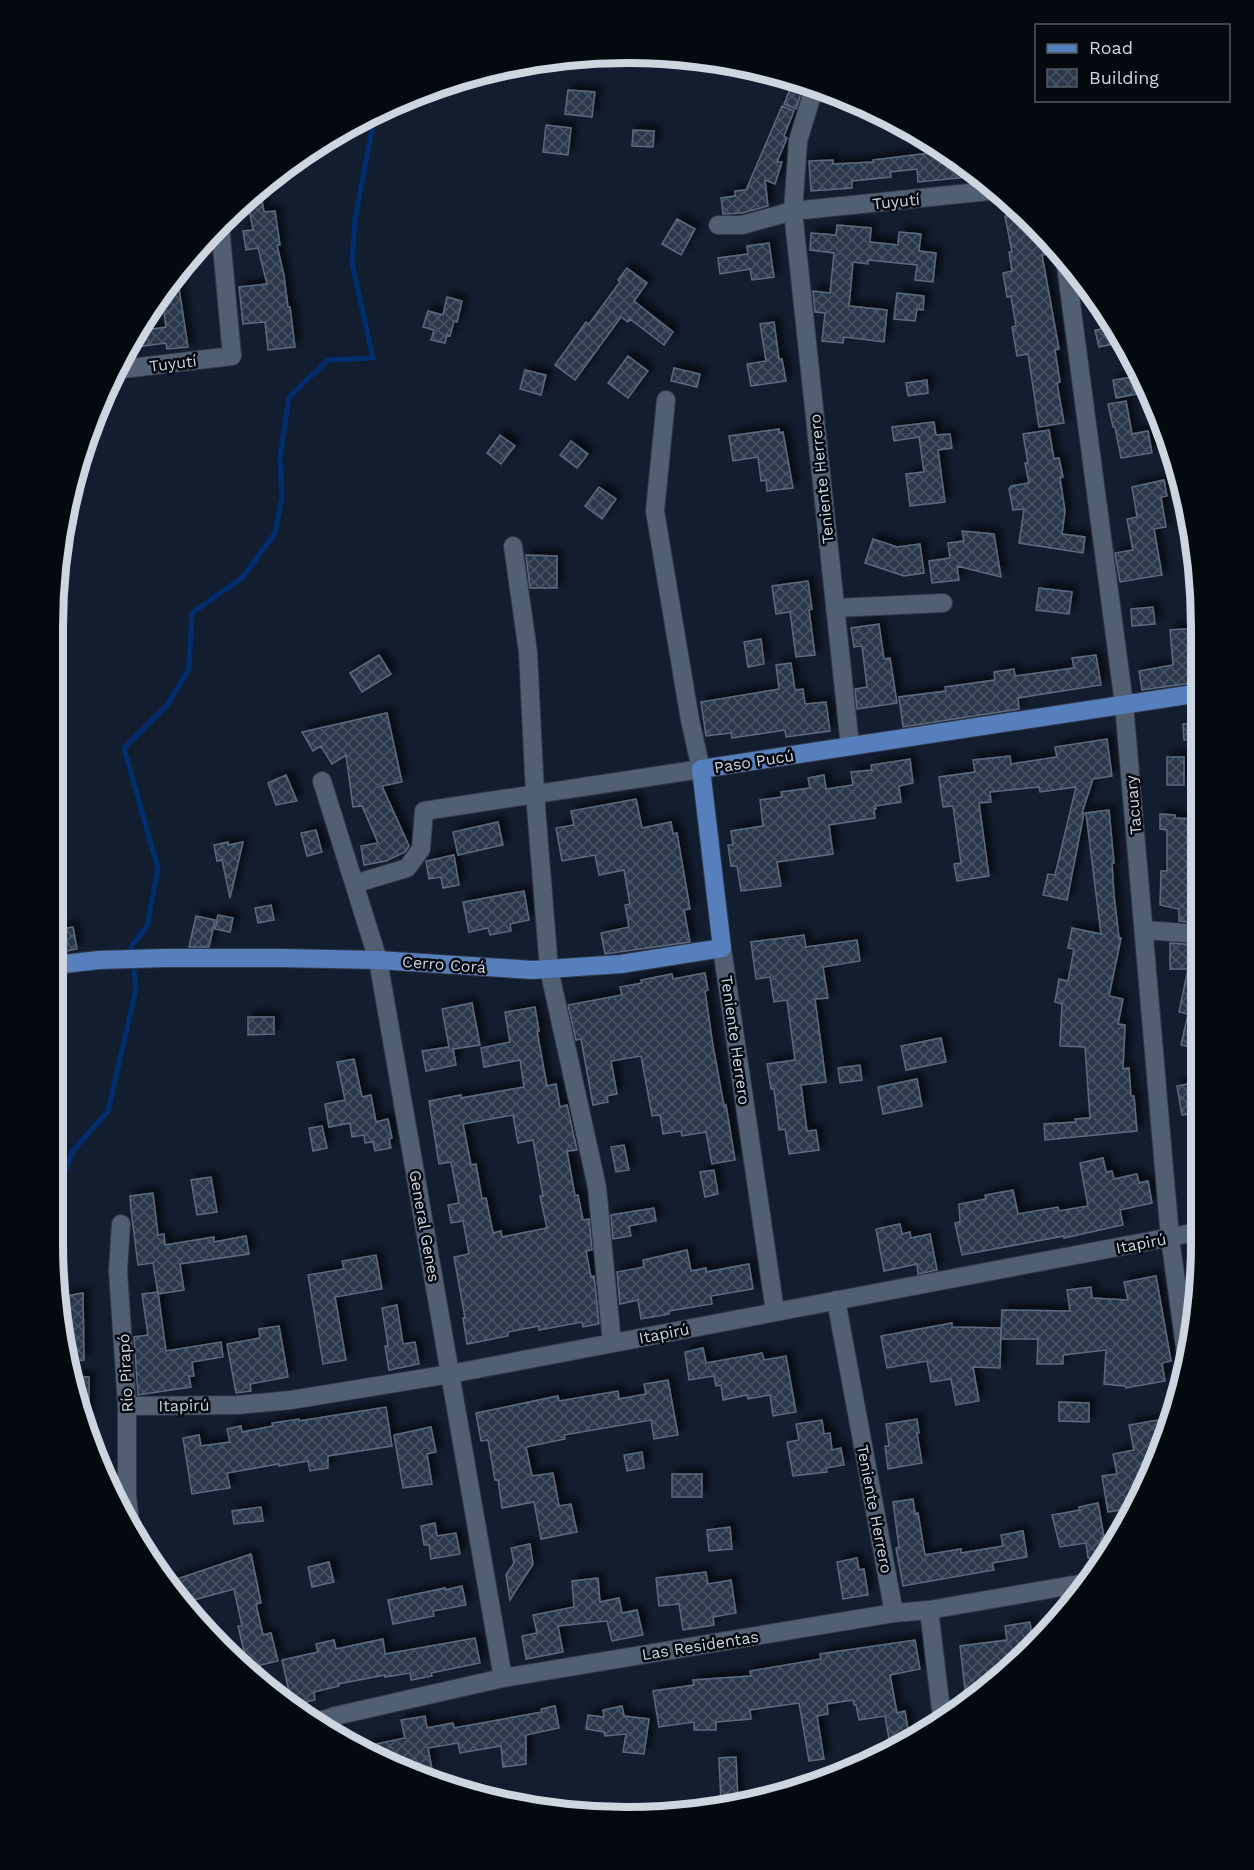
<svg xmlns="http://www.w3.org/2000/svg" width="1254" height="1870" font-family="'Work Sans',sans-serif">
	<defs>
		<pattern id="building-cross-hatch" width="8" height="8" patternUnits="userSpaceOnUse" patternTransform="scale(1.5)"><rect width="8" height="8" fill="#2c394b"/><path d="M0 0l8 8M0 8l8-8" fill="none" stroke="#495565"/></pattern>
		<filter id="shadow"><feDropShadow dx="5.5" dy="-5.5" stdDeviation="3" flood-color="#0009"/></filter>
	</defs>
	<rect width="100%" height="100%" fill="#121d2f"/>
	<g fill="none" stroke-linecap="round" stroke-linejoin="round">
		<path stroke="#002f71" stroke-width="5" d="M53,1210L72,1152L108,1111L136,989L131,947L147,926L158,869L124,748L167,705L189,669L192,613L243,577L275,533L282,497L280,457L289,397L328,360L373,358L352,263L355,219L372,129L369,114"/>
	</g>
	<path fill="url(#building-cross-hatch)" stroke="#5c6a7f" stroke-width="1.5" fill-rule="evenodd" filter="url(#shadow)" d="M790,89L801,93L796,109L784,104Z
		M568,90L595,92L592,117L565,114Z
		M782,106L794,111L784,136L787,138L777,162H782L775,184L765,180L768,206L742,213L723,214L721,198L735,196V191L746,190Z
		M546,125L571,128L568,155L543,152Z
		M633,130L654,131L653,147L632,146Z
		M945,151L979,176L918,182L917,169L890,172L891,177L852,181V188L811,191L809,161L833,160V164L874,162L873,160Z
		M262,201L264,212L275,211L280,245H277L284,276L288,307H290L295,347L268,350L265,322L243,324L239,287L267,284L258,248L246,250L243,231L253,230L248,203Z
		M1022,213L1045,237L1048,254L1042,255L1059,349L1055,350L1060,382L1057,383L1064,423L1039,427L1028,354L1017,356L1012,327L1016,326L1011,296L1007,297L1003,273L1012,271L1009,252H1012L1005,216Z
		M677,219L695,229L681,255L662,244Z
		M837,225L871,228L870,242L898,245L899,232L921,234L919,251L936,253L933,282L915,280L917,265L868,260V264L853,262L849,306L887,310L884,342L844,337L843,343L822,341L825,313L815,312L813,291L830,293L834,253L810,250L811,233L836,235Z
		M769,243L774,277L752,280L750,269L720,274L718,258L748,254L747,246Z
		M627,268L647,283L634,301L673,332L664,345L630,319L628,322L621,317L575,380L555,365L586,322L589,324L620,282L618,280Z
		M177,275L188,347L167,349L166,343L128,348L140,331L166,327L162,298Z
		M897,293L924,296L923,310L917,309L915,321L894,319Z
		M447,297L462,301L457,322L454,321L450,336L447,335L445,343L431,340L434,330L423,327L428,311L443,315Z
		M774,322L779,359H782L786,381L751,386L747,364L766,361L760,324Z
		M1113,327L1123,342L1099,347L1095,330Z
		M628,356L648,371L628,398L608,383Z
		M674,368L700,374L697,387L671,381Z
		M525,370L546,375L541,395L520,389Z
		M1138,376L1142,393L1116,398L1113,380Z
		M927,380L928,393L908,396L906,383Z
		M1126,401L1132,434L1148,431L1152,453L1121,458L1115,427H1113L1108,404Z
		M934,422L936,435L950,434L952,448L938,450L945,502L910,506L906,474L924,472L919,437L894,441L892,427Z
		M779,429V433L783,432L793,488L767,491L766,480L761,481L758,457L733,461L729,436Z
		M1049,430L1054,459L1059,458L1063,477L1060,478L1065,511L1062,534L1085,537L1083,553L1019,543L1024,509L1013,510L1009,489L1011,486L1029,483L1025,463H1028L1023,434Z
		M500,435L515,446L501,464L487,453Z
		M571,441L588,454L577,468L560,455Z
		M1164,480L1167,496L1161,497L1166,527L1154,529L1162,575L1120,582L1115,553L1133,550L1127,519L1137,517L1132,487Z
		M599,487L616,499L602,519L585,506Z
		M962,531L994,534L1001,577L957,566L959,580L932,583L929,561L950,558L948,543L964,541Z
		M873,539L897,547L920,544L924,573L904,576L865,563Z
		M526,555L557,556V588H530Z
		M808,581L812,609L809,610L815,655L796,657L790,612L776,614L772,586Z
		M1039,588L1072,592L1069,614L1036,610Z
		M1153,607L1155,624L1132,626L1131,609Z
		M879,624L884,659L890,658L897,703L857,709L855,689L867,687L862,646L854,647L851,628Z
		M1197,628L1198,644H1194L1196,668L1190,669L1191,683L1142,690L1139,671L1173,665L1170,630Z
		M761,639L764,664L748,667L744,642Z
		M379,655L391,674L362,692L350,673Z
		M1096,655L1101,685L1018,698L1019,709L903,727L899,697L946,691L945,687L995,680L994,672L1014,669L1015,676L1074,668L1072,658Z
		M791,663L795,690L803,689L805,704L826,702L830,731L786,737L785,730L732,738L731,733L706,736L701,702L779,689L776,665Z
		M387,713L402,782L382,786L409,846L405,852L386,861L364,865L361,846L378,843L362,806L353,807L346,755L332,764L321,746L313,751L302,732Z
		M1200,723V738L1184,740L1183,724Z
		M1107,739L1112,776L1093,779L1082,813H1084L1067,900L1043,895L1048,874L1055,875L1076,787L1040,792L1039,787L990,792L991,802L979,803L989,876L957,881L954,864L961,863L953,806L943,807L939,777L975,772L973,760L1010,756L1011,764L1057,757L1055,747Z
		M1167,757H1184V785H1167Z
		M910,759L913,783L899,786L901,802L875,806L876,809H874L875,818L829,825L833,854L777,862L781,886L741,891L737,866H731L728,845H733L731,831L763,826L760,800L782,797L781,792L810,788L808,778L824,775L826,789L853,785L851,772L872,770L871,765Z
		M286,775L297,801L276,805L268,783Z
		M636,799L642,828L671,822L673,834L677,833L690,909L684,910L690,942L605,954L601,933L629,927L625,905L630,904L624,870L599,875L595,855L562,861L556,828L574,825L571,811Z
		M1109,810L1114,863H1112L1114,895L1119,938H1121L1109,996L1123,999L1118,1024L1125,1025L1123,1069L1129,1068L1131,1096H1134L1137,1131L1045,1140L1044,1124L1076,1122L1075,1119L1090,1118L1085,1047L1060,1046L1062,1004L1055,1002L1059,979L1068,981L1074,949L1068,948L1072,928L1101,934L1086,813Z
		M1160,814L1175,815V818L1191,819L1190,847H1199V923L1179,921V909L1160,905L1161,871H1167V830L1160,829Z
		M498,822L503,845L458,855L453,832Z
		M316,830L322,852L307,856L301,833Z
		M228,842V845L243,842L230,898L222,860L217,861L214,845Z
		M454,855L459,885L443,888L441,877L429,879L426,861Z
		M524,891L529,920L510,924L511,931L490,935L488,928L469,932L463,902Z
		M271,905L274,920L258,923L255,908Z
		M218,915L233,918L230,932L215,929Z
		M196,916L215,920L209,947H189Z
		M73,927L77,949L55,953V930Z
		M804,935L806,947L857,940L860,961L823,967L828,998L815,999L826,1082L801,1085L807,1131L816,1130L819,1150L789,1154L785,1129L779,1130L774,1089H771L767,1064L795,1060L787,1000L774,1002L770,977L756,979L751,942Z
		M1170,943L1198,945V1049L1181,1045L1188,1014L1179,1012L1188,969H1170Z
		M705,973L708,990L705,991L713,1046L724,1106L726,1105L735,1160L712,1164L706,1132L682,1136L681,1131L663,1134L660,1115L652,1116L641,1056L611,1061L617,1094L607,1096L608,1102L593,1105L581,1039L576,1040L568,1005L622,995L620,987L642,983L641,980L672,974L673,979Z
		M472,1003L480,1045L453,1049L456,1065L426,1071L422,1051L449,1047L442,1009Z
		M535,1007L539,1031H537L547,1086L556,1084L560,1107L567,1105L577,1150L567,1151L575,1196L578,1195L583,1220L589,1219L592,1250L586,1251L591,1277L594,1276L599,1324L583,1327L582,1322L539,1330V1326L508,1332V1336L467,1344L463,1318H465L454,1257L469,1254L463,1221L451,1223L448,1205L459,1203L451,1162L439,1164L429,1101L461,1095V1098L524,1087L520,1060L484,1067L481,1048L510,1042L505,1012ZM513,1115L518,1143L533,1140L543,1196H540L547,1228L502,1237L501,1231L493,1233L486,1198L482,1199L476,1164L471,1165L463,1124Z
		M248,1017H274V1034L248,1035Z
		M941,1038L946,1062L906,1070L901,1046Z
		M354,1059L362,1097L371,1095L376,1122L388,1119L392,1138L389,1139L391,1148L375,1151L373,1142L365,1143L364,1135L352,1137L350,1123L329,1127L325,1104L345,1100L337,1062Z
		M860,1065L862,1080L840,1083L838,1068Z
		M917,1079L922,1106L883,1114L878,1087Z
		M1198,1082V1113L1182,1115L1177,1086Z
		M322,1126L327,1148L313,1151L309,1128Z
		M624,1145L629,1170L616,1172L611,1147Z
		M1103,1158L1106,1172L1112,1171L1114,1179L1137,1174L1139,1183L1148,1181L1152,1203L1120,1210L1123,1225L1064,1238V1236L962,1255L955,1223L960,1222L959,1204L986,1199L985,1195L1013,1190L1018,1214L1058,1207L1059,1211L1088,1206L1080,1163Z
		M714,1170L718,1194L705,1197L700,1172Z
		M211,1177L217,1212L197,1215L191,1180Z
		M153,1193L158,1235L164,1234L165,1245L214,1237V1242L246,1236L249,1254L180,1264L184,1290L158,1294L153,1263L138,1265L131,1210L130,1196Z
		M654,1208L656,1221L629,1226L631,1236L613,1239L611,1215Z
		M900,1224L902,1234L910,1232L911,1238L930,1234L937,1270L918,1274L917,1264L884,1271L876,1229Z
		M687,1250L691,1271L706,1268V1272L749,1264L753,1289L711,1296L712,1304L669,1311V1314L641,1319L638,1300L620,1304L617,1272L644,1267L643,1260Z
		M376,1255L382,1289L335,1297L346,1360L323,1364L308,1275L344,1269L342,1261Z
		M1156,1276L1171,1361L1162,1363L1165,1381L1126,1388L1125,1386L1104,1384L1106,1350L1063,1355V1364H1037L1038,1339H1001L1002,1310L1070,1311L1067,1290L1091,1287L1092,1298L1128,1300L1124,1282Z
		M158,1292L166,1351L221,1342L223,1357L192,1362L194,1376H189L191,1387L138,1395L134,1337L148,1335L142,1294Z
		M83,1293L84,1360L76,1361L73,1344H69L66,1324H69L65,1296Z
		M397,1305L403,1344L415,1342L419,1364L389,1370L385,1346H388L382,1308Z
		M952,1323V1327L1001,1328L1000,1368L973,1367L979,1401L956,1405L951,1379L931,1382L927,1361L887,1368L881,1336Z
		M279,1326L288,1377L250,1384L251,1391L236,1393L227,1344L260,1338L259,1329Z
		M703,1348L706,1363L762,1353L764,1360L786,1356L796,1412L773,1416L770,1395L748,1399L747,1395L723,1400L721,1385L716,1386L714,1376L689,1380L685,1352Z
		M75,1376L89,1377V1417H81Z
		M668,1380L678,1435L654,1439L651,1420L564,1435L565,1439L526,1447L532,1476L553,1473L559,1506L571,1504L577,1532L541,1539L534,1502L502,1508L498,1480H495L488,1440L481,1441L476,1413L558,1396L559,1401L618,1391L619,1399L646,1394L644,1384Z
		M1059,1402L1089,1403V1422L1059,1421Z
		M386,1407L392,1446L328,1456V1468L310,1471L308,1461L279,1466V1464L227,1473L230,1488L192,1494L183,1438L199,1435L201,1446L230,1442L227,1429L241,1426L242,1432L273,1426L272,1423L299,1419V1421Z
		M917,1419L919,1433H917L922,1463L888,1469L885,1446H889L886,1424Z
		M822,1420L824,1434L830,1433L832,1450L841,1448L844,1465L826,1468L827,1472L793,1476L787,1442L799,1440L796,1424Z
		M1158,1420L1160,1437L1142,1497L1135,1508L1108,1512L1102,1476L1117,1474L1113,1454L1134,1450L1129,1425Z
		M431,1427L436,1452L427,1454L432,1484L403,1488L394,1435Z
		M642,1452L644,1468L627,1471L624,1455Z
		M672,1474H702V1497H672Z
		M913,1499L915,1514L918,1513L925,1555L961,1549V1553L1003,1546L1001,1535L1023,1531L1027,1557L992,1563L994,1570L903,1586L896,1548L899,1547L893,1502Z
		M1098,1503L1104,1537L1101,1538L1103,1556L1088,1558L1086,1543L1060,1547L1052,1515L1080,1510L1079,1507Z
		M261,1507L263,1521L234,1524L232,1511Z
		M435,1523L437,1536L456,1533L460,1554L431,1559L429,1545H424L421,1526Z
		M730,1527L732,1549L709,1551L707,1530Z
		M530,1544L533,1564L510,1600L506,1575L514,1563L511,1548Z
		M251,1554L261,1603L256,1604L263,1635L271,1633L278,1661L248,1668L238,1626H242L234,1589L187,1602L168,1582Z
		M857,1558L859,1570L864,1569L868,1595L843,1599L837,1562Z
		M329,1562L334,1582L312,1587L308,1567Z
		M706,1572L708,1584L731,1580L736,1613L713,1617L714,1625L683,1630L679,1604L659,1606L656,1578Z
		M598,1578L600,1602L619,1598L622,1613L637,1610L643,1635L612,1641L607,1621L558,1626L563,1652L526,1659L522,1636L537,1633L533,1615L574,1607L572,1581Z
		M462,1586L466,1605L433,1611L434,1616L393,1624L388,1600L445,1588V1590Z
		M1030,1622L1031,1631L1050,1629L966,1698L960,1646L1007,1640L1005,1626Z
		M475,1638L480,1663L431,1673L432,1676L411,1680L410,1673L385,1677V1675L338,1684L339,1686L314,1692L315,1700L292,1705L282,1660L318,1652L316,1644L334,1640L336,1649L383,1639L385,1654Z
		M915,1640L920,1669L890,1675L897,1713L905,1711L910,1742L891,1750L885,1716L859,1720L856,1705H854L853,1700L827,1704L828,1714L817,1716L824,1759L809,1761L799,1703L750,1710L751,1719L716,1722V1730H694V1722L659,1727L653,1691L694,1685L693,1680L751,1676L750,1671L821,1659L820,1654Z
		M555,1706L559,1728L526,1735V1764L503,1767L501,1746L460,1753L458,1743L428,1748L432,1769L408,1774L361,1747L405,1738L401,1720L425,1716L427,1728L453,1723L454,1728L542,1712L541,1709Z
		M622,1706L624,1716L649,1719L644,1754L623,1752L626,1734L605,1736L604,1732L586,1729L588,1715L604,1717L603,1710Z
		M736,1757L738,1802L721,1803L719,1758Z"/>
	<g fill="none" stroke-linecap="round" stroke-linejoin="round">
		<defs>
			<path id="minor" d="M815,85L798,141L793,211L850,746
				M718,225H742L793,211L999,190
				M1065,258L1124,704L1170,1238L1186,1354
				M114,370L232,356L220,225
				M513,546L528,652L535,794L549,969L597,1187L612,1343
				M835,608L943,603
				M322,781L378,960L503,1678
				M354,884L407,868L421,849L424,811L701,769L690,720L655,511L666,400
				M1144,930L1199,934
				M722,948L775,1311
				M121,1224L118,1271L127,1406V1496L130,1523
				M836,1300L894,1613
				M127,1406L237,1405L291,1400L450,1374L1197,1232
				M929,1610L942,1718
				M317,1722L335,1716L503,1678L894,1613L929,1610L1085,1583"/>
			<path id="major" d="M55,965L99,960L164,958H280L378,960L533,970L621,964L722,948L701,769L1200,693"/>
		</defs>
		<use href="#minor" stroke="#323847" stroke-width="20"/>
		<use href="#major" stroke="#323847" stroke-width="20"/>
		<use href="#minor" stroke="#515f73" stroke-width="18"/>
		<use href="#major" stroke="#557fbd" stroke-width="18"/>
	</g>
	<g text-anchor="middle" stroke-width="5" stroke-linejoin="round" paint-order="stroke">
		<g font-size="16" fill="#cdd5e1" stroke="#04080f">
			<text transform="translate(896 201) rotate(-6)" y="6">Tuyutí</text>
			<text transform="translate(173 363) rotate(-7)" y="6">Tuyutí</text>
			<text transform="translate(821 479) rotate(-96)" y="6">Teniente Herrero</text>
			<text transform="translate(754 761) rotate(-9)" y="6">Paso Pucú</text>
			<text transform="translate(1133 805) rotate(-95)" y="6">Tacuary</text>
			<text transform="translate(444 964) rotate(4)" y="6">Cerro Corá</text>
			<text transform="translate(736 1040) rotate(82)" y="6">Teniente Herrero</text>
			<text transform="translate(425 1226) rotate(80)" y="6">General Genes</text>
			<text transform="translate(1141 1243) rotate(-11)" y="6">Itapirú</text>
			<text transform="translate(664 1333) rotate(-11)" y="6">Itapirú</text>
			<text transform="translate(125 1373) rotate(-93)" y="6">Río Pirapó</text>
			<text transform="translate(184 1405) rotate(-1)" y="6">Itapirú</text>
			<text transform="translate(875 1509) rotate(79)" y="6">Teniente Herrero</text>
			<text transform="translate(700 1645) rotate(-9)" y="6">Las Residentas</text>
		</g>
	</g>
	<path d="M0 0H1254V1870H0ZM627 63H627A564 564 0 0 1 1191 627V1243A564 564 0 0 1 627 1807H627A564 564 0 0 1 63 1243V627A564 564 0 0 1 627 63Z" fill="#04080f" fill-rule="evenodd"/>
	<path fill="none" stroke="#cdd5e1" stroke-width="8" d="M627 63H627A564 564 0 0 1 1191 627V1243A564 564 0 0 1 627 1807H627A564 564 0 0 1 63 1243V627A564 564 0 0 1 627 63Z"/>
	<rect x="1035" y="24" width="195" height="78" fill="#04080f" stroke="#545a63" stroke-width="1.5"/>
	<rect x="1047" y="44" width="30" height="9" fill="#557fbd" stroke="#545a63" stroke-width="1.5"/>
	<text x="1089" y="54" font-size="18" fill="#cdd5e1">Road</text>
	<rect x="1047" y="69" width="30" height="18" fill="url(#building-cross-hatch)" stroke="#545a63" stroke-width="1.5"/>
	<text x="1089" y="84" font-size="18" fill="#cdd5e1">Building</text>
</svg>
